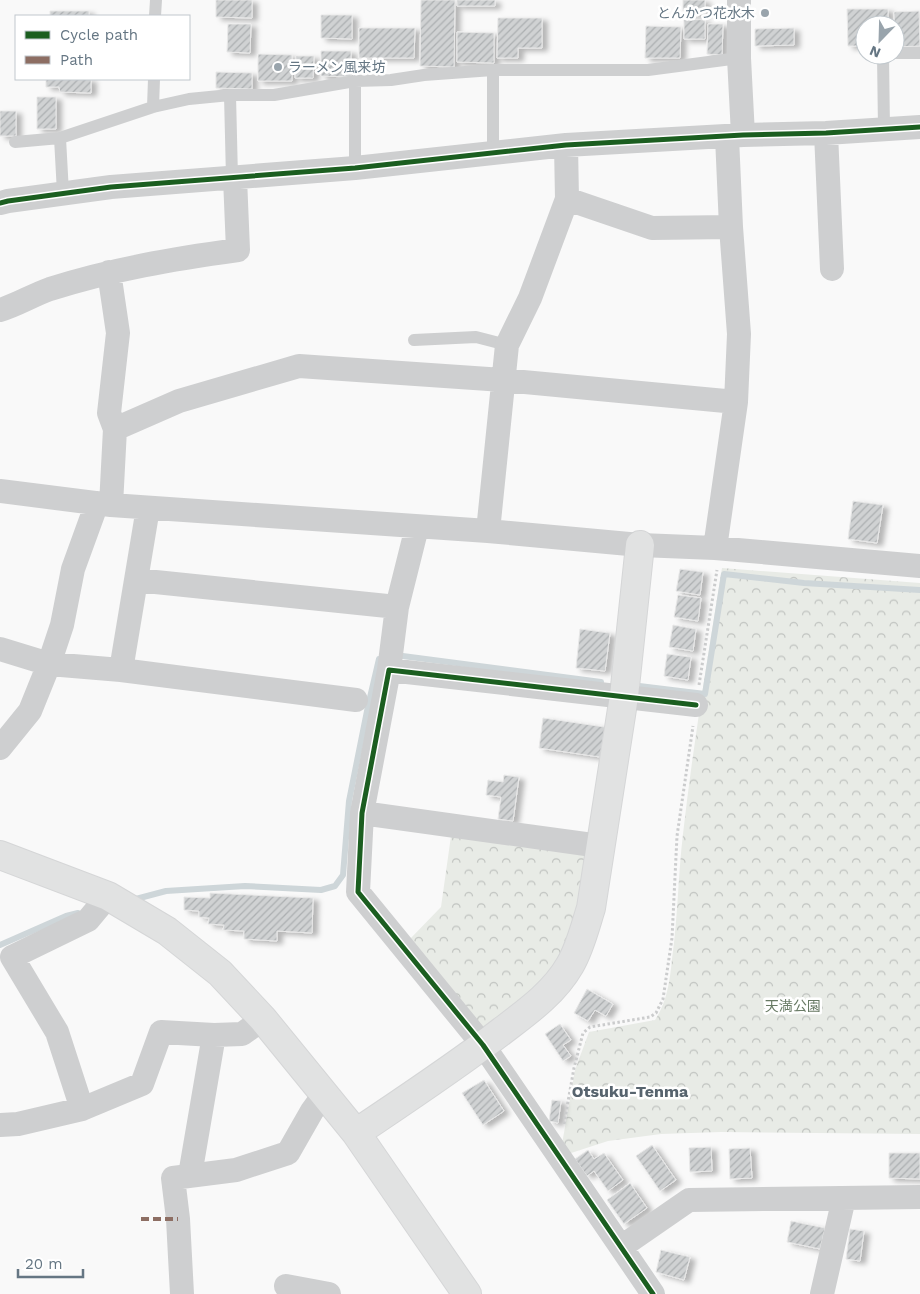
<svg xmlns="http://www.w3.org/2000/svg" width="920" height="1294" font-family="'Work Sans','Noto Sans JP',sans-serif">
	<defs>
		<pattern id="park-crowns" width="20" height="18" patternUnits="userSpaceOnUse" patternTransform="scale(1.25)"><rect width="20" height="18" fill="#e8ebe6"/><path d="M2 6a3 3 0 1 1 6 0M12 15a3 3 0 1 1 6 0" fill="none" stroke="#c0c3c0"/></pattern>
		<pattern id="building-hatch" width="6" height="6" patternUnits="userSpaceOnUse" patternTransform="scale(1.25)"><rect width="6" height="6" fill="#d0d2d3"/><path d="M-1 1l2-2M0 6l6-6M5 7l2-2" fill="none" stroke="#acafb1"/></pattern>
		<filter id="shadow"><feDropShadow dx="5.5" dy="3" stdDeviation="2.5" flood-color="#0004"/></filter>
	</defs>
	<rect width="100%" height="100%" fill="#f9f9f9"/>
	<path fill="url(#park-crowns)" d="M722,568L920,583V1134L721,1132L661,1134L608,1141L568,1154L562,1144L575,1070L589,1032L655,1020C667,1002 670,980 672,959C678,917 678,875 683,834C693,745 708,656 722,568Z
		M451,836L585,853L580,921L548,980L491,1029L477,1026L409,940L441,907Z"/>
	<g fill="none" stroke-linecap="round" stroke-linejoin="round">
		<path stroke="#ced6d9" stroke-width="6" d="M395,655L601,682
			M631,685L705,694L724,574L804,583L920,590
			M132,900L166,891L245,886L321,890L335,886L343,875L349,801L368,706L379,659
			M0,945L66,916L78,913"/>
	</g>
	<path fill="url(#building-hatch)" stroke="#e8e8e8" filter="url(#shadow)" d="M216,0H252V18L216,17Z
		M421,0H455L454,67L420,66Z
		M457,0H495V6H457Z
		M683,0H705V14H683Z
		M847,9H888V25H865V46H848Z
		M50,11H89V16H50Z
		M919,11L920,46L895,47L894,12Z
		M321,15H352V39L321,38Z
		M498,18H542V48H518V58H497Z
		M684,19L705,20V39H684Z
		M228,24H251L250,53L227,52Z
		M708,24H723L722,55L707,54Z
		M646,26L681,27L680,58H645Z
		M359,28H415L414,58H359Z
		M794,28V45L755,46V29Z
		M457,32L494,33V63L457,62Z
		M321,51H351V77L321,76Z
		M258,54L292,55V81H258Z
		M296,56H314L313,78H295Z
		M216,72L252,73V89L216,88Z
		M46,79H91V93L60,92L59,87H46Z
		M37,97H56V129H37Z
		M0,111H16V136H0Z
		M853,501L883,505L877,543L848,539Z
		M680,569L703,572L700,595L676,591Z
		M678,595L701,598L698,621L674,617Z
		M673,625L696,629L693,651L669,647Z
		M580,629L610,633L605,671L576,668Z
		M667,654L691,657L688,680L664,676Z
		M543,718L605,727L600,757L539,748Z
		M504,775L519,777L513,821L498,819L501,797L486,795L488,780L503,782Z
		M210,893L313,898L312,933L277,931V941L244,939V931L223,930L224,925L208,924L209,918L199,917V911L184,910V897L210,898Z
		M587,989L613,1004L606,1016L595,1010L588,1021L574,1013Z
		M560,1024L571,1040L563,1045L571,1056L563,1061L545,1034Z
		M484,1080L504,1111L483,1125L462,1093Z
		M552,1100L561,1101L558,1123L549,1121Z
		M652,1145L676,1180L660,1191L636,1156Z
		M711,1147L712,1171L690,1172L689,1148Z
		M750,1148L752,1178L730,1179L729,1149Z
		M588,1150L594,1159L604,1153L623,1180L608,1191L594,1171L587,1176L575,1159Z
		M889,1153H920V1179L889,1178Z
		M630,1183L647,1208L624,1224L607,1200Z
		M791,1221L825,1228L820,1249L787,1242Z
		M850,1229L864,1231L860,1261L846,1259Z
		M661,1250L690,1257L684,1280L656,1272Z"/>
	<g fill="none" stroke-linecap="round" stroke-linejoin="round">
		<defs>
			<path id="secondary" d="M0,855L108,896L167,931L220,973L263,1019L356,1133L467,1294
				M356,1133C405,1100 455,1067 502,1031C527,1012 554,993 570,965C580,948 585,927 591,908L624,696L640,545"/>
		</defs>
		<use href="#secondary" stroke="#d5d6d7" stroke-width="30"/>
		<path stroke="#cbcccd" stroke-width="3" stroke-dasharray="2.5 2.5" stroke-linecap="butt" d="M699,685L717,570
			M564,1124L574,1068L583,1033L590,1027L650,1017L656,1013L663,999L672,938L677,836L693,726"/>
		<path stroke="#cecfd0" stroke-width="12" d="M155,16L156,0
			M895,53H920
			M883,55L884,129
			M493,70V152
			M230,95L232,178
			M153,107L154,79
			M60,138L63,193
			M15,142L60,138L153,107L189,99L230,95H274L355,81L391,80L424,75L493,70H648L739,58
			M355,168V81
			M414,340L476,337L507,345"/>
		<path stroke="#cecfd0" stroke-width="24" d="M739,0V58L743,135
			M826,133L832,269
			M567,199L652,228L731,227
			M0,203L8,201L111,187L355,168L566,145L743,135L826,133L920,127
			M109,272L118,333L109,413L115,429
			M0,310C17,305 33,295 50,289C113,269 173,259 238,250L235,178
			M0,491L111,505L488,531L640,545L715,548L920,566
			M111,505L115,429L179,401L299,366L503,380L736,402
			M488,531L507,345L530,298L567,199L566,145
			M715,548L736,402L739,334L731,227L727,137
			M136,580L397,607
			M0,649L49,664L121,670L356,700
			M121,670L148,508
			M389,670L397,607L417,527
			M0,748L30,711L49,664L62,625L73,569L97,503
			M362,813L600,846
			M82,1109L57,1032L12,957L88,920L108,896
			M0,1125L18,1124L82,1109L142,1084L161,1032L214,1035L242,1034L263,1019
			M190,1175L214,1035
			M621,1247L689,1200L920,1197
			M286,1286L329,1294
			M182,1294L178,1219L173,1178L236,1170L288,1153L312,1111L325,1093
			M653,1294L483,1045L358,892L362,813L389,670L696,705
			M822,1294L844,1198"/>
		<use href="#secondary" stroke="#e1e2e2" stroke-width="28"/>
		<path stroke="#8d6e63" stroke-width="4" stroke-dasharray="8 4" stroke-linecap="butt" d="M141,1219H178"/>
		<defs>
			<path id="cycleway" d="M0,203L8,201L111,187L355,168L566,145L743,135L826,133L920,127
				M653,1294L483,1045L358,892L362,813L389,670L696,705"/>
		</defs>
		<use href="#cycleway" stroke="#fff" stroke-width="8"/>
		<use href="#cycleway" stroke="#1b5e20" stroke-width="5"/>
	</g>
	<g fill="#99a4ac" stroke="#fff" stroke-width="2">
		<circle cx="765" cy="13" r="5"/>
		<circle cx="278" cy="67" r="5"/>
	</g>
	<g text-anchor="middle" stroke-width="5" stroke-linejoin="round" paint-order="stroke">
		<g font-size="14" fill="#657683" stroke="#fff" text-anchor="end">
			<text x="755" y="18">とんかつ花水木</text>
			<text x="288" y="72" text-anchor="start">ラーメン風来坊</text>
		</g>
		<g font-size="14" fill="#687a64" stroke="#fff">
			<text x="793" y="1011">天満公園</text>
		</g>
		<g font-size="16" font-weight="bold" fill="#57646e" stroke="#fff">
			<text x="630" y="1097">Otsuku-Tenma</text>
		</g>
	</g>
	<rect x="15" y="15" width="175" height="65" fill="#ffffff" stroke="#c1c8cd"/>
	<rect x="25" y="31" width="25" height="8" fill="#1b5e20" stroke="#c1c8cd"/>
	<text x="60" y="40" font-size="15" fill="#657683">Cycle path</text>
	<rect x="25" y="56" width="25" height="8" fill="#8d6e63" stroke="#c1c8cd"/>
	<text x="60" y="65" font-size="15" fill="#657683">Path</text>
	<g transform="translate(880 40) rotate(203)"><circle r="24" fill="#ffffff" stroke="#c1c8cd"/>
	<path d="M0-4L9 19L0 12L-9 19Z" fill="#99a4ac"/>
	<text y="-8" font-size="14" font-weight="bold" text-anchor="middle" fill="#657683">N</text>
	</g>
	<path d="M18 1269v8h65v-8" fill="none" stroke="#657683" stroke-width="2.5"/>
	<text x="25" y="1269" font-size="15" fill="#657683" stroke="#ffffff" stroke-width="4" paint-order="stroke">20 m</text>
</svg>
